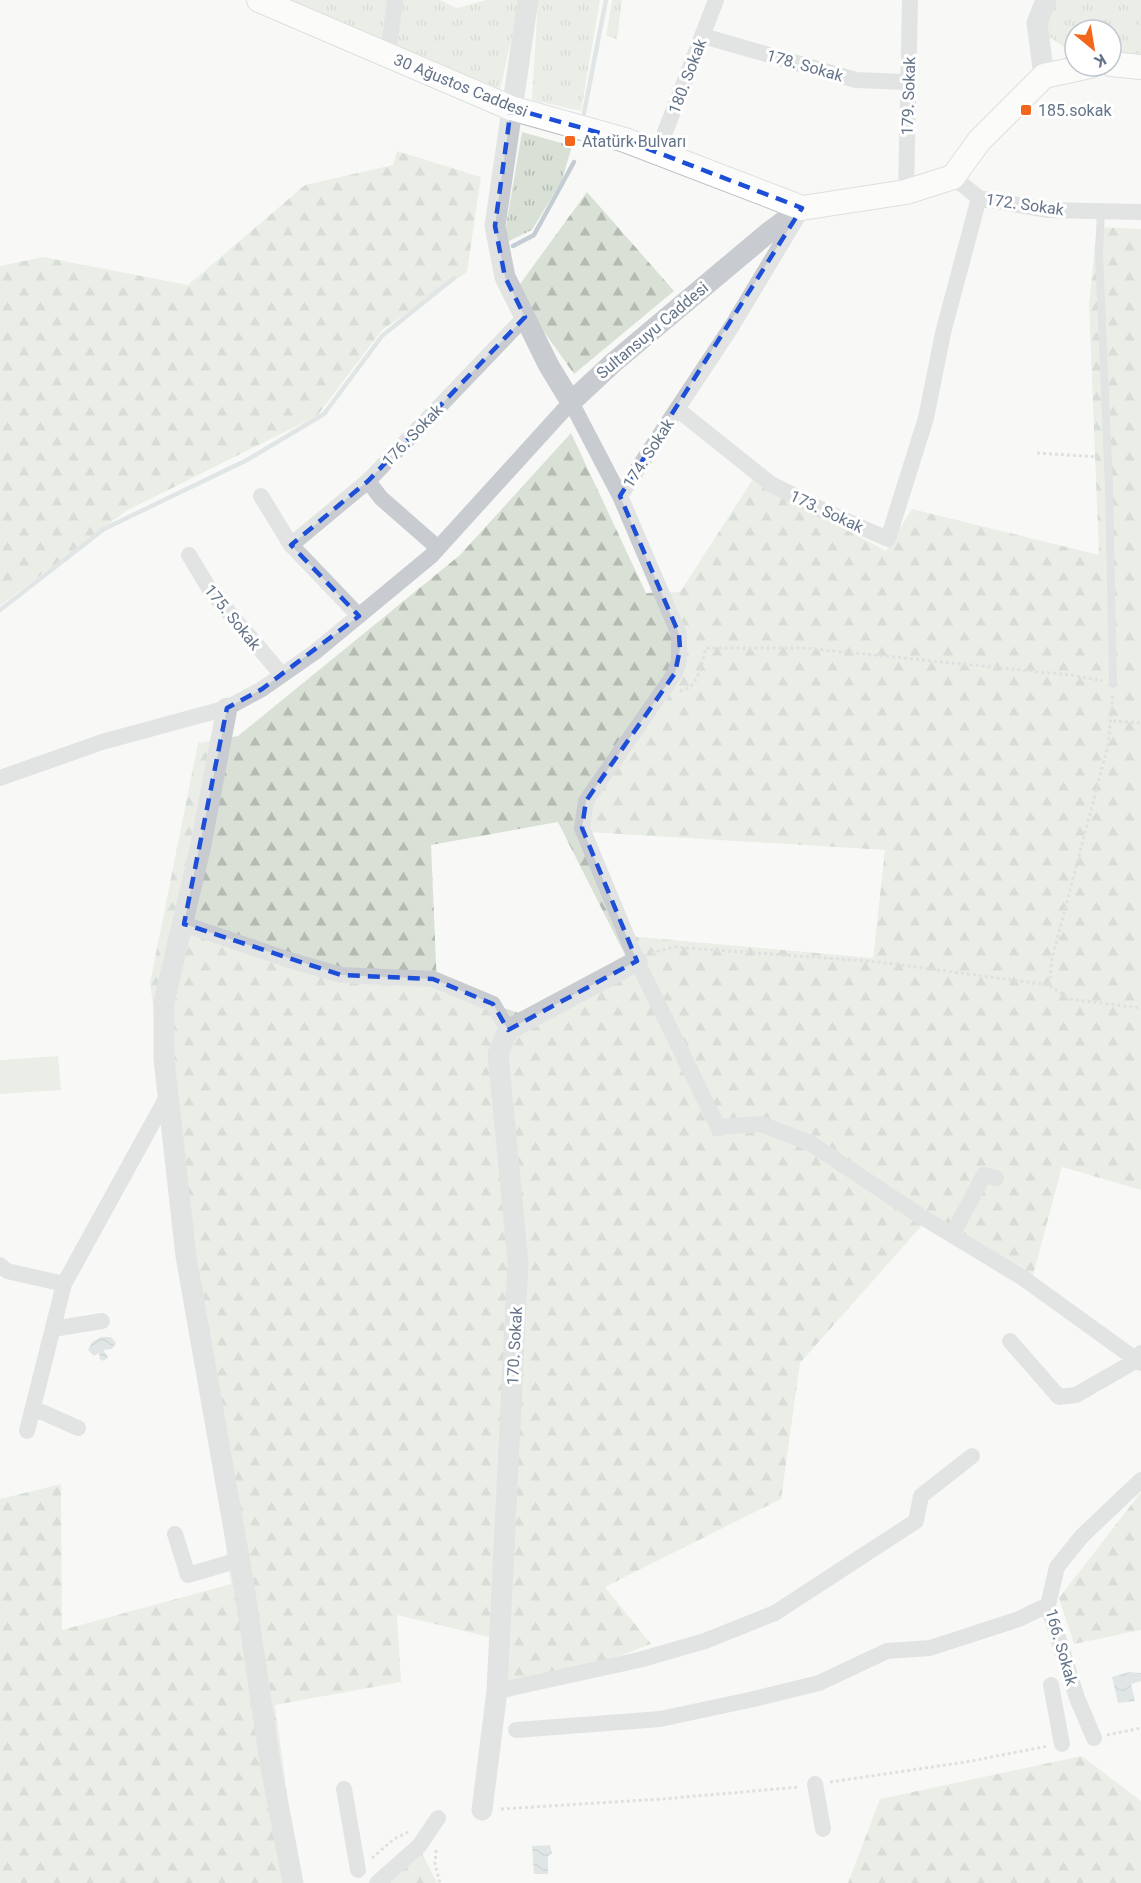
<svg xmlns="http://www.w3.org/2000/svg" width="1141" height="1883" font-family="Roboto,sans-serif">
	<defs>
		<pattern id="grass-tufts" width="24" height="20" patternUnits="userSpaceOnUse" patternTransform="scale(1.5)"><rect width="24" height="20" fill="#d9e1d6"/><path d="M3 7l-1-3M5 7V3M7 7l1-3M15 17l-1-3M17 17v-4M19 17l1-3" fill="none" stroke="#b4bbb3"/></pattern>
		<pattern id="forest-firs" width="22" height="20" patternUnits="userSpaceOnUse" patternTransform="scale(1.5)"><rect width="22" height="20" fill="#d9e1d6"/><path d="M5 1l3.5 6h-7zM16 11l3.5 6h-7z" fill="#b4bbb3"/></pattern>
		<pattern id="water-waves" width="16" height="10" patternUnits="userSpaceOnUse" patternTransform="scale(1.5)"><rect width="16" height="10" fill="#c4cdd3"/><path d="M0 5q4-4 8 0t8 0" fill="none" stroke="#a3abb1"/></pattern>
	</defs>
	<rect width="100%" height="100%" fill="#f8f9f6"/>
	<path fill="url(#grass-tufts)" d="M269,0H440L457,8L486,0H520L499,95Z
		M538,0H600L581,111L532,100Z
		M612,0H622L617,39L606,36Z
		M1057,0H1141V58L1111,55V30H1075V50L1066,49L1043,32Z
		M522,132L572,146L562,180L532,230L503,244Z"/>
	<path fill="url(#forest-firs)" fill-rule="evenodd" d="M397,151L481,177L467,272L382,330L317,416L126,511L0,606V266L43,257L188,285L305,185L393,165Z
		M587,192L674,291L574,374L515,291Z
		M1097,227L1141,229V1190L1062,1167L1029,1290L926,1221L800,1363L781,1499L605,1587L651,1644L508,1698L489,1637L397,1615L401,1682L275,1705L299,1883H0V1499L61,1484L62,1630L231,1584L150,983L198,743L238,736L460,555L571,433L646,593L680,592L753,479L886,551L912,509L1099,555L1089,304ZM558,822L628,961L525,1015L437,986L431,845ZM587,832L885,850L873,958L628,936Z
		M1141,1492V1630L1074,1644L1059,1598Z
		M1082,1756L1141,1801V1883H848L880,1799Z
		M416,1841L437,1883H368Z"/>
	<path fill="#d9e1d6" d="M58,1056L61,1090L0,1094V1060Z"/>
	<path fill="url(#water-waves)" d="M101,1337H111L116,1343L112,1349L103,1350L108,1357L104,1361L100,1359L99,1353L94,1356L88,1350L92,1342Z
		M1129,1672L1141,1673V1681L1131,1684L1135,1701L1118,1703L1112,1677Z
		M550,1845L552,1853L548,1856V1874H534L532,1846Z"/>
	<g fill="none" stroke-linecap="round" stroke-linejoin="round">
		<path stroke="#c4cdd3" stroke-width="4.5" d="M584,113L606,0
			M513,246L534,235L574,162
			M0,610L104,529L247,460L324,414L382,336L454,278"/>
		<defs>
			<path id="secondary" d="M259,0L511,108L625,140L802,208L906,192L953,177L979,141L1044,76L1090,66
				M1111,64L1141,67"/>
		</defs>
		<use href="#secondary" stroke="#bcc0c6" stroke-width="26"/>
		<path stroke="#c1c3c6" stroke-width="3" stroke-dasharray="3 3" stroke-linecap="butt" d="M1037,453L1098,457
			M680,691C699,689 701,663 706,648H805L1071,675L1103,681
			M1113,721L1141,723
			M651,953L674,947L879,962L1049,985L1069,999L1141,1008
			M1049,985L1052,959L1108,745L1113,694
			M1107,1735L1141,1728
			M830,1782L966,1762L1048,1746
			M501,1809L662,1799L799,1787
			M436,1850L435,1864L440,1883
			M372,1858L394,1839L408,1832"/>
		<path stroke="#c8cbcf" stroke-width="8" d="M1101,211L1099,253L1109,487L1113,684"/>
		<path stroke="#c8cbcf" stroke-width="16" d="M703,36L856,80L908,82
			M388,56L395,0
			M657,153L716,0
			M953,177L979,198L1046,210L1141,212
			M906,192L910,0
			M801,211L732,326L677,409L771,484L826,512L888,539L926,418L943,333L979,198
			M368,481L381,498L438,548
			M261,496L291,545L359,616
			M620,496L677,409
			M291,545L368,481L525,317
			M189,555L210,590L282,675
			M0,778L102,742L227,708L262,689L315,652L431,556L571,402L620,496L679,634V661L675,673L586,801L582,828L637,961L718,1127L761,1124L810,1143L919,1215L1023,1278L1141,1363
			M184,924L289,960L341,975L433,979L493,1004L508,1030
			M952,1235L984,1175L996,1178
			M0,1265L7,1271L64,1284
			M53,1329L102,1321
			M1010,1341L1059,1397L1076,1395L1137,1360L1141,1353
			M33,1408L78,1428
			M27,1431L64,1284L168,1095
			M175,1534L188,1575L239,1560
			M1051,1685L1062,1744
			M497,1691L639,1660L705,1641L775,1613L916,1521L921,1496L972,1456
			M516,1730L660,1719L754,1699L819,1683L887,1651L930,1648L1019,1619L1048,1605
			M1094,1738L1077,1698L1048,1605L1057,1567L1082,1536L1141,1480
			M815,1784L823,1829
			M344,1789L358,1870
			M377,1883L419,1846L438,1818"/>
		<path stroke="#c8cbcf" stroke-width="21" d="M528,0L495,226L505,277L549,366L571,402L613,363L769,232L802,208
			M1044,76L1037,23L1046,0
			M227,708L200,849L164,1002V1059L186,1256L245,1592L270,1762L293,1883
			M482,1810L497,1691L518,1262L498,1054L508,1030L637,961"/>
		<use href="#secondary" stroke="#fff" stroke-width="24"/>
	</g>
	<path d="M0 0H1141V1883H0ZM511,108L625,140L802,208L620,496L679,634L680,649L675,673L586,801L582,828L637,961L508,1030L493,1004L433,979L341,975L184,924L227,708L262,689L359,616L291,545L368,481L525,317L505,277L495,226Z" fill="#f8f9f6" fill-opacity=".55" fill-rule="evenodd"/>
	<path fill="none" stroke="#1d4ed8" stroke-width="4.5" stroke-dasharray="12 8" stroke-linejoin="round" d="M511,108L625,140L802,208L620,496L679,634L680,649L675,673L586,801L582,828L637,961L508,1030L493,1004L433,979L341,975L184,924L227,708L262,689L359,616L291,545L368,481L525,317L505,277L495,226Z"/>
	<g fill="#f2671c" stroke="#fff" stroke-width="2">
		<rect x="1020" y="104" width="12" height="12" rx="3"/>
		<rect x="564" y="135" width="12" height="12" rx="3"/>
	</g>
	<g text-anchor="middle" stroke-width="6" stroke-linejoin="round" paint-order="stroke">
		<g font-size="16" fill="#657589" stroke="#fff">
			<text transform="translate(805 65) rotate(16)" y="6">178. Sokak</text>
			<text transform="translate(687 76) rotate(-69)" y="6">180. Sokak</text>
			<text transform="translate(461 85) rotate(22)" y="6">30 Ağustos Caddesi</text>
			<text transform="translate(908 96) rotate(-88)" y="6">179. Sokak</text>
			<text transform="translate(1025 204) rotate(8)" y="6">172. Sokak</text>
			<text transform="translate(652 330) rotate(-40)" y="6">Sultansuyu Caddesi</text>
			<text transform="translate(412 435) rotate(-46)" y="6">176. Sokak</text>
			<text transform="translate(648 453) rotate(-57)" y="6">174. Sokak</text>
			<text transform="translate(827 511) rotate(25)" y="6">173. Sokak</text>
			<text transform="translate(233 617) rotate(51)" y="6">175. Sokak</text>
			<text transform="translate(514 1346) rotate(-87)" y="6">170. Sokak</text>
			<text transform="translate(1062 1647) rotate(74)" y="6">166. Sokak</text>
		</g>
		<g font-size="16" fill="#657589" stroke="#fff" text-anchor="start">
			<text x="1038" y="116">185.sokak</text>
			<text x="582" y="147">Atatürk Bulvarı</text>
		</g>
	</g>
	<g transform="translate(1093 48) rotate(150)"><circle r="28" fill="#ffffff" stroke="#c1c8d0" stroke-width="1.5"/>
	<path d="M0-4.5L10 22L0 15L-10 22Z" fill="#f2671c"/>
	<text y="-9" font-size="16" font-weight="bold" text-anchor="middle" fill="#657589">K</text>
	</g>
</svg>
